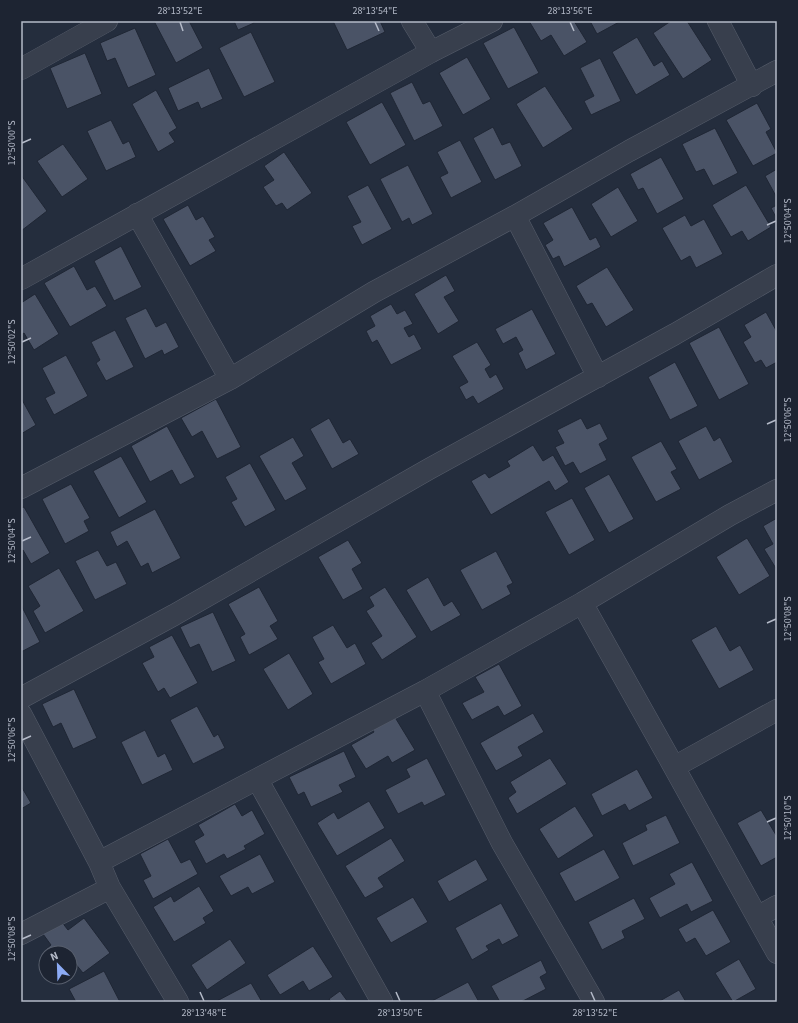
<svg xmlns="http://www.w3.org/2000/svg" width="798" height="1023" font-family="'Source Sans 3',sans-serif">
	<rect width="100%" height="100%" fill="#242d3d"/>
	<path fill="#4a5366" stroke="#1f2634" d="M154,21H189L203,48L176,63Z
		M234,21H253L254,23L238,30Z
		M333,21H380L385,32L347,50Z
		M529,21H574L587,42L564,56L551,35L541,41Z
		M590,21H621L597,34Z
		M671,21H687L712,60L683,79L653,33Z
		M514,27L539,73L508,89L483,43Z
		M135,28L156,75L128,88L115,58L107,61L100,43Z
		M251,32L275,82L244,97L219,48Z
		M637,37L654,66L662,61L670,75L636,95L612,52Z
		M85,53L102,94L67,109L50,68Z
		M467,57L491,99L463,115L439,73Z
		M600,58L621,101L591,115L584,101L594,96L580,68Z
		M209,68L223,99L201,109L198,102L178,111L168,88Z
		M412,82L423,104L430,101L443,126L414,141L390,93Z
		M545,86L573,129L543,148L516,104Z
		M156,90L177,128L169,133L175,142L158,152L132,104Z
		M382,102L406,145L370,165L346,122Z
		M757,103L771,129L766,132L777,153L753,166L726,120Z
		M111,120L123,144L129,141L136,157L106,171L87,131Z
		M493,127L502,145L510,142L522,166L495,180L473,138Z
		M715,128L738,173L713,186L704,169L696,172L682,144Z
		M460,140L482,182L451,198L440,177L448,173L437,152Z
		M63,144L88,179L62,197L37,161Z
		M284,152L312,193L287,210L282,203L276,206L263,187L274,180L264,166Z
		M661,157L684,199L657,214L643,188L638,190L630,174Z
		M408,165L433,214L412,225L409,218L402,222L380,179Z
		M777,169V198L765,176Z
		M21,175L47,211L21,231Z
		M368,185L392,229L362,245L352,226L361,222L347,196Z
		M746,185L771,227L748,241L742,231L731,237L712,205Z
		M618,187L638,221L611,237L591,204Z
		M188,205L196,220L203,216L215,237L209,240L216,251L190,266L163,219Z
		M777,205V219L771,208Z
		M572,207L590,240L596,237L601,247L564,267L559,256L553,259L545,245L553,240L543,223Z
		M685,215L691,226L704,219L723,254L696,268L690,256L681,261L662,228Z
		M121,246L142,287L114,301L94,261Z
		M74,266L87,290L95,286L107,306L70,327L44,283Z
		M607,267L634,310L606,327L592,303L587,305L576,286Z
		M446,275L455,291L444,297L459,321L438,334L414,294Z
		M35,294L59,334L34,350L24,333L21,335V303Z
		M391,304L397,314L405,310L413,324L404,328L409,337L414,334L422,349L391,365L377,340L372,343L366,331L375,326L370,316Z
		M146,308L156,327L166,322L179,347L164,355L162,350L145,359L125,318Z
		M532,309L556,354L526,370L518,353L523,350L516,337L503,344L495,329Z
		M766,312L777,332V362L766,368L761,360L755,363L743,342L751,337L744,325Z
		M719,327L749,384L719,400L689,343Z
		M115,330L134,367L106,381L96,363L100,360L91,342Z
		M477,342L491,365L485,369L490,378L496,374L504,389L478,404L473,396L466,400L459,387L468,382L452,356Z
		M66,355L88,396L54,415L45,398L55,393L42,368Z
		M675,362L698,406L670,420L648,377Z
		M21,398L36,425L21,434Z
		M216,399L241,447L217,459L202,431L192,437L181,418Z
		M329,418L343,443L350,439L359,454L332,469L310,429Z
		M581,418L587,429L600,423L608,439L599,444L607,460L580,474L573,462L565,466L555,447L564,443L557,430Z
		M167,426L195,477L180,485L172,470L150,482L131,446Z
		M706,426L714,441L720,437L733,462L699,480L678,441Z
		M293,437L304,456L292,463L307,489L285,501L259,456Z
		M661,441L677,469L671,472L681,489L656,502L631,457Z
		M533,445L543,461L553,455L569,482L555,491L549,481L491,515L471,481L485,473L489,478L510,466L507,461Z
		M121,456L147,502L119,518L93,471Z
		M250,463L276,510L245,527L231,502L237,499L225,477Z
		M609,474L634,519L609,533L584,488Z
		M71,484L90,518L84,521L89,531L65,544L42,499Z
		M572,498L595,540L569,555L545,512Z
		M24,507L50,553L31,564L23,550L21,551V508Z
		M155,509L181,558L152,573L148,563L141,567L127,541L117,547L110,532Z
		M777,518V570L764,549L773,544L763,526Z
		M747,538L770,576L739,595L716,557Z
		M348,540L362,563L352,569L363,589L343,600L318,557Z
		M98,550L107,566L116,562L127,584L95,600L75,561Z
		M496,551L513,583L507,586L511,594L482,610L460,570Z
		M59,568L84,611L45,633L33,611L40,606L28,586Z
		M428,577L444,606L452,601L461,615L431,632L406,590Z
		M259,587L278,621L270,626L278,639L249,655L240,637L245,634L228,604Z
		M385,587L417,637L382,660L371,643L382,636L366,611L374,606L369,597Z
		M21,605L40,642L21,652Z
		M213,612L236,661L212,672L199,644L190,648L180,627Z
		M333,625L347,648L355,643L366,664L331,684L318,662L324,659L312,637Z
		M716,626L730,651L740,645L754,670L719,689L691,640Z
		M172,635L198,683L170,698L164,688L158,692L142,663L154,657L149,647Z
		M289,653L313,694L288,710L263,669Z
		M499,664L522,706L504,716L498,706L472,720L462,703L484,692L475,677Z
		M74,689L97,738L73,749L61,723L53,727L42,704Z
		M197,706L214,737L218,734L225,748L193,764L170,720Z
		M533,713L544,732L518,747L523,756L496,771L480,743Z
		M393,714L415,750L392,763L388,756L366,769L351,745L374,732L371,727Z
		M145,730L158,757L165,753L173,770L142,785L121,742Z
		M344,751L356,777L339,785L343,792L311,807L304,792L298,795L289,777Z
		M427,758L446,795L424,806L422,802L398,814L385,790L410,777L406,769Z
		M550,758L567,784L517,814L508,798L516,792L510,782Z
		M637,769L653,798L629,811L625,804L602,816L591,794Z
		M21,786L31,803L21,809Z
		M369,801L385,828L337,856L317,823L334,812L338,819Z
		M235,804L242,816L252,810L265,834L244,846L246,849L227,859L224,854L206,864L194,841L204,835L198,825Z
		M575,806L594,836L558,859L539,829Z
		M761,810L776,835L777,834V857L761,866L737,823Z
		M666,815L680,843L633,866L622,843L647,830L645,825Z
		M391,838L405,861L378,878L384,887L365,898L345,866Z
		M168,839L181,863L190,859L198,874L153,899L143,880L151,876L140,854Z
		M604,849L620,878L575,902L559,873Z
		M260,854L275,882L252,894L248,887L231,896L219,876Z
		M476,859L488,880L449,902L437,881Z
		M692,862L713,901L691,912L687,904L660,918L649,898L675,884L669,874Z
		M199,886L214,911L203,918L206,923L174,942L153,907L171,896L174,902Z
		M413,897L428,922L391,943L376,918Z
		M634,898L645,919L622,931L625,938L602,950L588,922Z
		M501,903L519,936L502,945L499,939L486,946L489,950L472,960L455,928Z
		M713,910L731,942L706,956L695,938L686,943L678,929Z
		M84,918L110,953L83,973L70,957V953H49L46,949L51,945L43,934L61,921L68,930Z
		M230,939L246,963L207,990L191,965Z
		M313,946L333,977L309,991L303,981L280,995L267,975Z
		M739,959L756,989L733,1002L715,973Z
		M541,960L547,973L540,977L546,989L521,1002H500L491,986Z
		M104,971L120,1002H76L69,989Z
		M468,982L479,1002H430Z
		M251,983L262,1002H215Z
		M679,990L686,1002H658Z
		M340,991L348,1002H331L329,999Z"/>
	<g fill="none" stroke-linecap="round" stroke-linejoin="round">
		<defs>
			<path id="street" d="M412,21L431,52
				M718,21L752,86
				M21,69L107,21
				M137,214L230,379
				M515,216L598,377
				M21,279L431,52L492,21
				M21,488L230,379L374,292L515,216L629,151L777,71
				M582,603L674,767L777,953
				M425,691L502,843L594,1002
				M21,698L174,615L429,469L675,334L777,275
				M21,714L99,862L110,888L178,1002
				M674,767L777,710
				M257,779L382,1002
				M99,862L425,691L582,603L730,515L777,490
				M757,917L777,906
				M21,934L110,888"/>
		</defs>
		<use href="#street" stroke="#565d6b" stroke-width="22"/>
		<use href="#street" stroke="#383f4d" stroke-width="21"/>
	</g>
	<path fill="none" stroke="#b4bac8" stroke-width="1.5" d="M180,22L183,31M375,22L379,31M570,22L574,31M22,143L31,139M767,225L776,221M22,342L31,338M767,424L776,420M22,541L31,537M767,623L776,619M22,740L31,736M767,822L776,818M22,939L31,935M200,992L204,1001M396,992L400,1001M591,992L595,1001"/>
	<rect width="798" height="1023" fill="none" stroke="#1d2432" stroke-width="44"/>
	<g transform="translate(58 965) rotate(337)"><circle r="19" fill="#1d2432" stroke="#59606e"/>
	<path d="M0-3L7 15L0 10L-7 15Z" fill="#8cabf5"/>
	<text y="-6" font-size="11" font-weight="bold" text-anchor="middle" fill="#b4bac8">N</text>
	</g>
	<rect x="22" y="22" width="754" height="979" fill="none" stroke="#b4bac8" stroke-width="1.5"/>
	<g font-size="10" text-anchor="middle" fill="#b4bac8">
		<text x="180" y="14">28°13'52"E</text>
		<text x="375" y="14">28°13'54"E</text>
		<text x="570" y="14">28°13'56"E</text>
		<text transform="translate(11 143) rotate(-90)" y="4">12°50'00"S</text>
		<text transform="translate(787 221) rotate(-90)" y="4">12°50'04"S</text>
		<text transform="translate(11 342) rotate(-90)" y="4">12°50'02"S</text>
		<text transform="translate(787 420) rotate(-90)" y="4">12°50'06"S</text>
		<text transform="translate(11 541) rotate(-90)" y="4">12°50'04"S</text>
		<text transform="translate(787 619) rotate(-90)" y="4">12°50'08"S</text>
		<text transform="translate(11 740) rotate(-90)" y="4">12°50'06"S</text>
		<text transform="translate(787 818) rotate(-90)" y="4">12°50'10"S</text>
		<text transform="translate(11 939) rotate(-90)" y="4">12°50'08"S</text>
		<text x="204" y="1016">28°13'48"E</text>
		<text x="400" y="1016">28°13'50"E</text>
		<text x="595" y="1016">28°13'52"E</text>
	</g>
</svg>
